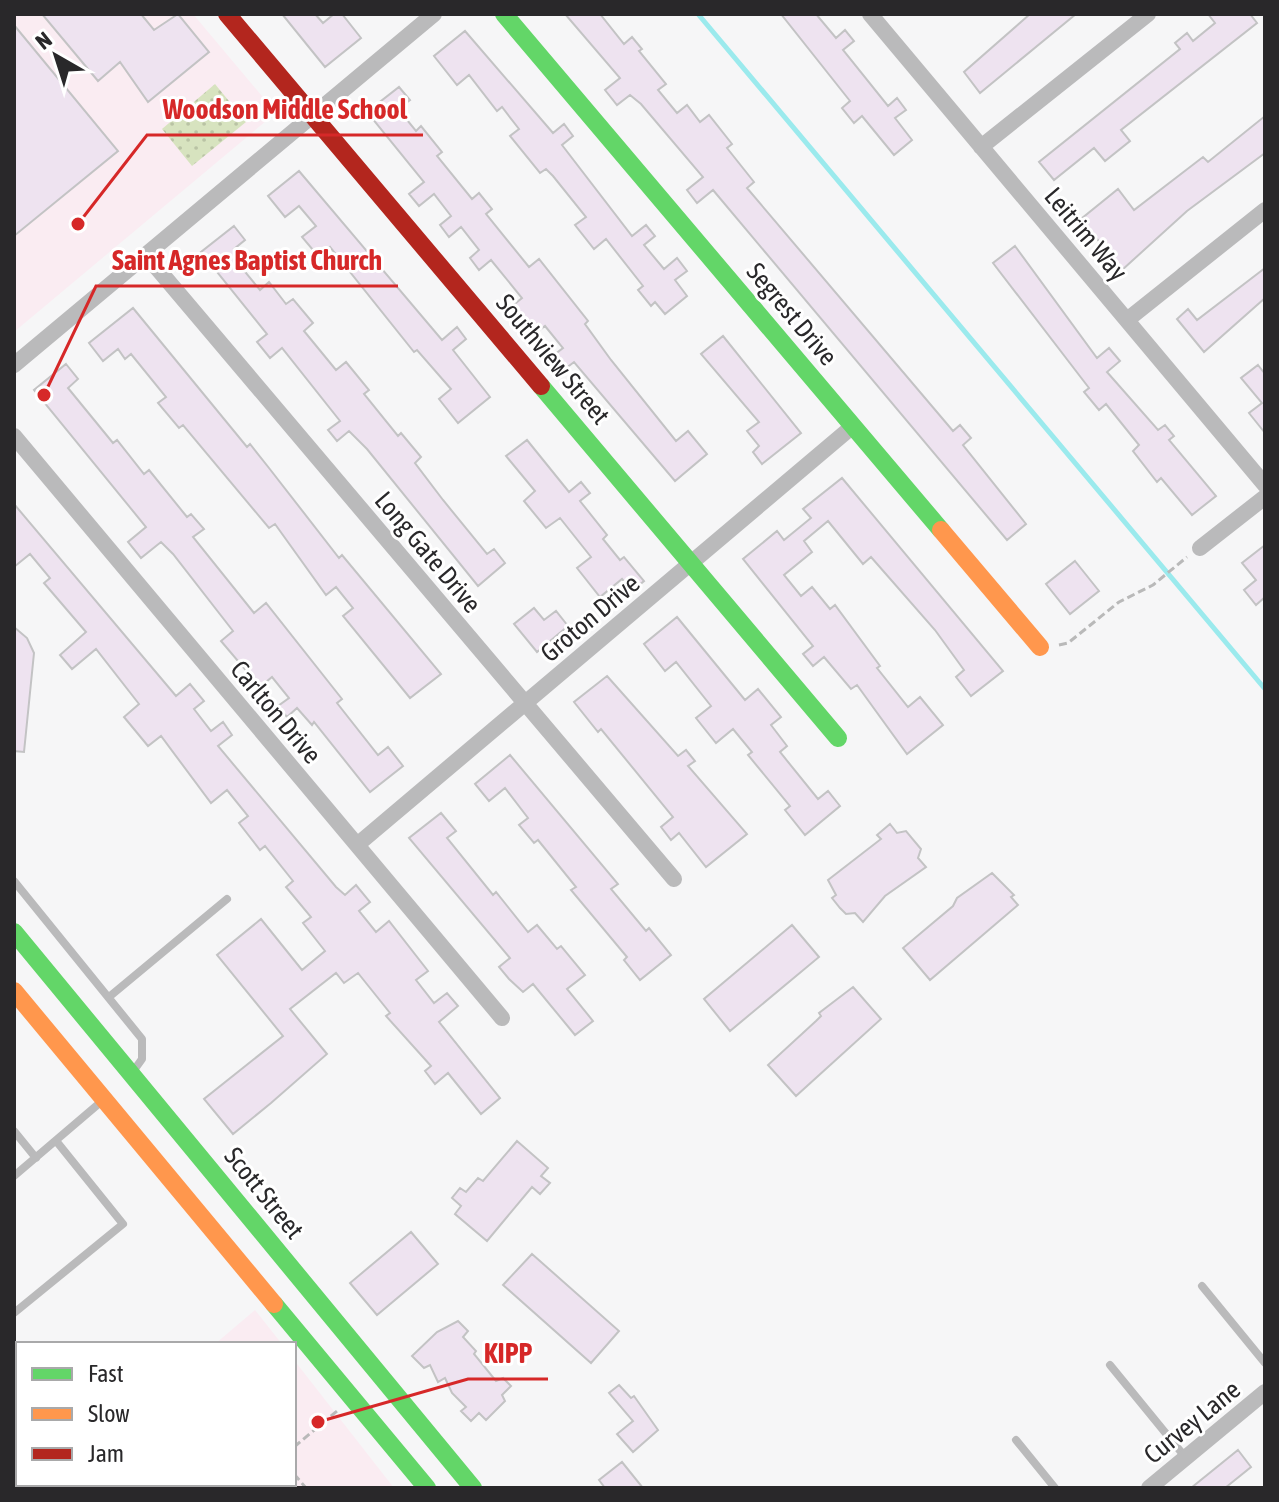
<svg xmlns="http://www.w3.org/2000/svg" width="1279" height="1502" font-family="'Asap Condensed',sans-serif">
	<defs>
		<pattern id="park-dots" width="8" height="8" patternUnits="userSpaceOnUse" patternTransform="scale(2)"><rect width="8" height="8" fill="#d7e3bf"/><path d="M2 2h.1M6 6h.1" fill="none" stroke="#b9c3a4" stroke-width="1.8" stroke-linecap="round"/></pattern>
	</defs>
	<rect width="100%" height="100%" fill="#f6f6f7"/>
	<path fill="#faecf2" d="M14,14H193L272,108V116L14,332Z
		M255,1310L282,1344H215Z
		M294,1360L394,1488H45L49,1484H294Z"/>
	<path fill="url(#park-dots)" d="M215,84L246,122L192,166L162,129Z"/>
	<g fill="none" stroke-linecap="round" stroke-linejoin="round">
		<path stroke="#9beaed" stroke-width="5" d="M698,14L1265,689"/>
	</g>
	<path fill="#eee3f0" stroke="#c3c3c4" stroke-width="2" d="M42,14H141L154,30L178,14L209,52L148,102L120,62L98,81Z
		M282,14H315L323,23L334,14H342L361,38L325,67Z
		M565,14H600L624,44L632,37L642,49L639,51L666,84L658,90L677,113L687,105L700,122L709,115L732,144L727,148L754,182L747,188L953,431L960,425L971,438L963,445L1026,524L1007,540L713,190L697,203L687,190L703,177L641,104L630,95L617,105L605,90L620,78Z
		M781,14H816L836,38L845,30L854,41L843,50L888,106L897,98L906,110L895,118L912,140L894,155L862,116L854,123L842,108L850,101Z
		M1030,14H1076L980,93L964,72Z
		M1208,14H1250L1257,23L1121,130L1130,141L1105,161L1094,148L1054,180L1039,162L1180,49L1175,43L1187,33L1193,41L1215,23Z
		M14,25L118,151L14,236Z
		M465,31L553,133L564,124L573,136L562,145L632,236L646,225L655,236L644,245L664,269L677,258L687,271L675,280L687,296L665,314L655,302L651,306L638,290L643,286L606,239L594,249L575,225L586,217L553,176L546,169L540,173L510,136L519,129L502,107L497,111L469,75L457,85L434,56Z
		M399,87L410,100L398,109L416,131L421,126L442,152L437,156L472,199L479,193L492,209L486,214L529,267L539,259L588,321L585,324L611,360L676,441L688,431L707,454L675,481L574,362L561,372L550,358L563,348L545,326L533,335L511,307L522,298L491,260L479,270L470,258L479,250L461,227L449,237L440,225L451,216L434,194L419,206L409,194L424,182L367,112Z
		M1265,116V153L1187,211L1122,270L1081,219L1118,189L1134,210L1203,157L1208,162Z
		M299,171L442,340L457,327L466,339L453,350L490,397L458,423L439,399L451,389L417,350L414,352L330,247L318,256L302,237L316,226L299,206L285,217L268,196Z
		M234,226L245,240L234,249L245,264L241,267L260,290L269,282L286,304L293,299L313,323L304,331L336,370L346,362L369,390L364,394L398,436L401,433L421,457L415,463L443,500L487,554L494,549L505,563L478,586L367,449L349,431L337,441L328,430L340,421L282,348L270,358L257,342L267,334L201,252Z
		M1015,246L1097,358L1109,348L1120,361L1107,372L1158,430L1165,425L1174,436L1169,440L1216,496L1192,515L1161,478L1157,482L1133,451L1139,445L1106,404L1099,410L1084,392L1089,388L993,263Z
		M1265,268V298L1204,352L1177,319L1188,309L1197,320Z
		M133,308L247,447L250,444L269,468L339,558L342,555L441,674L410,698L343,616L353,608L336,587L326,595L275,524L269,528L183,425L179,428L158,403L166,397L131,354L125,359L118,349L103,361L89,343Z
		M723,336L801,433L762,464L753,452L759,446L747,431L759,422L701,354Z
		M66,364L78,379L68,388L113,443L117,440L144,474L149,470L187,517L191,514L204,529L193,537L254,613L266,603L342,699L337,703L378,755L388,747L403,766L370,792L314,722L312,725L297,708L287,717L278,706L289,698L272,677L260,687L221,641L233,631L173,554L161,542L141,558L128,542L146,527L34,390Z
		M1258,365L1265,374V433L1249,413L1262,403L1241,378Z
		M527,440L569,492L581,482L590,493L580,501L607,535L603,539L620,560L624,557L644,581L632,591L622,579L600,597L577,568L591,557L560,518L546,528L524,501L535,491L506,456Z
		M842,478L1003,671L971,696L956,677L964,670L935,630L871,557L863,564L828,521L804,541L812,552L784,575L801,596L812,587L830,609L835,605L880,666L877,668L908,707L920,697L943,725L907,754L857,685L851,689L824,657L813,666L803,654L813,646L743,559L777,531L784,540L811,518L803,509Z
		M14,504L176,696L190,684L204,701L194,709L211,731L223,722L232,735L218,746L336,887L345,895L356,885L370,902L359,911L376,932L389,921L428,971L416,980L434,1003L447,993L458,1006L439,1022L500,1098L481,1114L448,1073L435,1084L425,1071L431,1066L386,1016L390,1013L358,973L344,983L336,973L290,1009L327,1054L271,1103L233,1134L204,1099L283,1036L217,955L261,919L302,970L325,951L303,923L311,917L286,887L293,881L265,846L260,850L239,823L248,816L227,790L211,803L161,736L148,746L124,717L139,704L96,649L72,669L60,655L86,632L44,583L50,578L30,554L14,567Z
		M1265,545V597L1256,605L1244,590L1256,580L1242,563Z
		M1075,561L1099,591L1070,614L1046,584Z
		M534,608L544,620L556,611L568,626L537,652L514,624Z
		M677,617L745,700L758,689L781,717L771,725L787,746L780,752L818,799L828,791L840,806L805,835L785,810L790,806L748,755L752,752L733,729L716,743L696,718L711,706L676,662L665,671L644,644Z
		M14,627L27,638L34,653L24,752L14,751Z
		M607,676L678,756L686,750L695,761L688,766L747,834L706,867L679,833L671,840L661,827L673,817L601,729L598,732L574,702Z
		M510,755L618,884L611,889L646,931L649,928L671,955L640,980L624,960L627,957L571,890L576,887L538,840L534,843L519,825L528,818L505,788L489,801L475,784Z
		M441,813L456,831L447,838L493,895L496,892L528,932L537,925L557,949L561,946L585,975L567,989L593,1021L575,1035L533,984L523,992L509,979L499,967L510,958L409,838Z
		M890,824L897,833L906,831L921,849L918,858L926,867L885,896L863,922L855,913L846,914L840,908L832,898L836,895L828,880L881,839L877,835Z
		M992,873L1014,895L1011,897L1018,905L930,980L903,948L953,906L957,898Z
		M792,925L819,957L730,1031L704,999Z
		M853,987L881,1019L796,1096L768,1065L816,1021L821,1016L819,1013Z
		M517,1141L548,1168L541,1176L550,1183L540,1194L532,1187L487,1241L455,1214L461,1206L452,1198L460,1188L466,1192L478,1178L483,1181Z
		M411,1232L438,1264L377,1315L350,1283Z
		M532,1254L619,1331L591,1363L503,1285Z
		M458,1321L468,1331L463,1337L476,1351L474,1354L496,1381L503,1378L511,1386L502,1395L505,1401L486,1420L479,1413L471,1421L461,1411L466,1407L452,1393L445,1378L438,1382L430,1365L424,1368L412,1356L437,1332Z
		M619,1385L631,1398L634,1396L658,1430L633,1452L617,1434L633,1421L609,1393Z
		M1238,1450L1251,1467L1225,1488H1191Z
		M622,1462L643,1488H605L599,1480Z"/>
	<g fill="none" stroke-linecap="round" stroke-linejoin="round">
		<path stroke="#b9b9b9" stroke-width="3" stroke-dasharray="8 4" stroke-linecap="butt" d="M1059,645L1068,643L1119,602L1153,585L1187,557
			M294,1447L337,1411
			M294,1474L306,1488
			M156,1488L160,1484
			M246,1488L251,1484"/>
		<path stroke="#bababb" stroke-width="8" d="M14,881L142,1039V1059L132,1073
			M109,997L227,899
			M14,1131L36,1158
			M14,1176L102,1101
			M1202,1286L1265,1363
			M14,1313L123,1224L57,1142
			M1110,1365L1186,1458
			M1016,1440L1055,1488"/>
		<path stroke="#bababb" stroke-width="16" d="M870,14L1265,485
			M981,147L1148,14
			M146,255L674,879
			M1127,320L1265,210
			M14,365L434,14
			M14,436L502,1018
			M1200,548L1265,497
			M357,845L853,426
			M1149,1488L1265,1392"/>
		<path stroke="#63d668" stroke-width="18" d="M504,14L941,530
			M541,386L838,738
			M14,932L473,1488
			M274,1304L427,1488"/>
		<path stroke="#ff974d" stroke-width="18" d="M941,530L1040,647
			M14,991L274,1304"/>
		<path stroke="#b3261e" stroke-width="18" d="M227,14L541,386"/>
	</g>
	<g text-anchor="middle" stroke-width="6" stroke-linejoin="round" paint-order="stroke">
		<g font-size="26" fill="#29282a" stroke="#fff">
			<text transform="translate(1086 234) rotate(50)" y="9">Leitrim Way</text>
			<text transform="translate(792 314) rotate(50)" y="9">Segrest Drive</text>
			<text transform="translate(553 359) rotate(50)" y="9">Southview Street</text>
			<text transform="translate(428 552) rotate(50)" y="9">Long Gate Drive</text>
			<text transform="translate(590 618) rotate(-40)" y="9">Groton Drive</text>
			<text transform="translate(276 712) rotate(50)" y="9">Carlton Drive</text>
			<text transform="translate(264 1193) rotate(51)" y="9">Scott Street</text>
			<text transform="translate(1192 1422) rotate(-39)" y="9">Curvey Lane</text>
		</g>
	</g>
	<path fill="none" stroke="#d62828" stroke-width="3" d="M78 224L147 135H423M44 395L96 286H398M318 1422L468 1379H548"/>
	<g fill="#d62828" stroke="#fff" stroke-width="3">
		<circle cx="78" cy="224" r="8"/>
		<circle cx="44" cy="395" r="8"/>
		<circle cx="318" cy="1422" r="8"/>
	</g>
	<g font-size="28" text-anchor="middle" font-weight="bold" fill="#d62828" stroke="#fff" stroke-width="6" stroke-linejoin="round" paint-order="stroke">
		<text x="285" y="119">Woodson Middle School</text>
		<text x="247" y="270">Saint Agnes Baptist Church</text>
		<text x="508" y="1363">KIPP</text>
	</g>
	<rect width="1279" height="1502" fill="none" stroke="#29282a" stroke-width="32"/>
	<rect x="16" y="1342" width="280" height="144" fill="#ffffff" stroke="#a9a9aa" stroke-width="2"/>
	<rect x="32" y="1368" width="40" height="12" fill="#63d668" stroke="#a9a9aa" stroke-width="2"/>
	<text x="88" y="1382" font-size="24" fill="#29282a">Fast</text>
	<rect x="32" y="1408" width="40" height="12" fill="#ff974d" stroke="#a9a9aa" stroke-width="2"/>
	<text x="88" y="1422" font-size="24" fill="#29282a">Slow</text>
	<rect x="32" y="1448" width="40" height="12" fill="#b3261e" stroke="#a9a9aa" stroke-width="2"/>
	<text x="88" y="1462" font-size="24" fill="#29282a">Jam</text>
	<g transform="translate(56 56) rotate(321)" stroke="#ffffff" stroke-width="6" paint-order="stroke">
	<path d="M0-6L14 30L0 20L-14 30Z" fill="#29282a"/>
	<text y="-12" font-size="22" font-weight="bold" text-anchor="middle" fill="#29282a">N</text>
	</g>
</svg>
